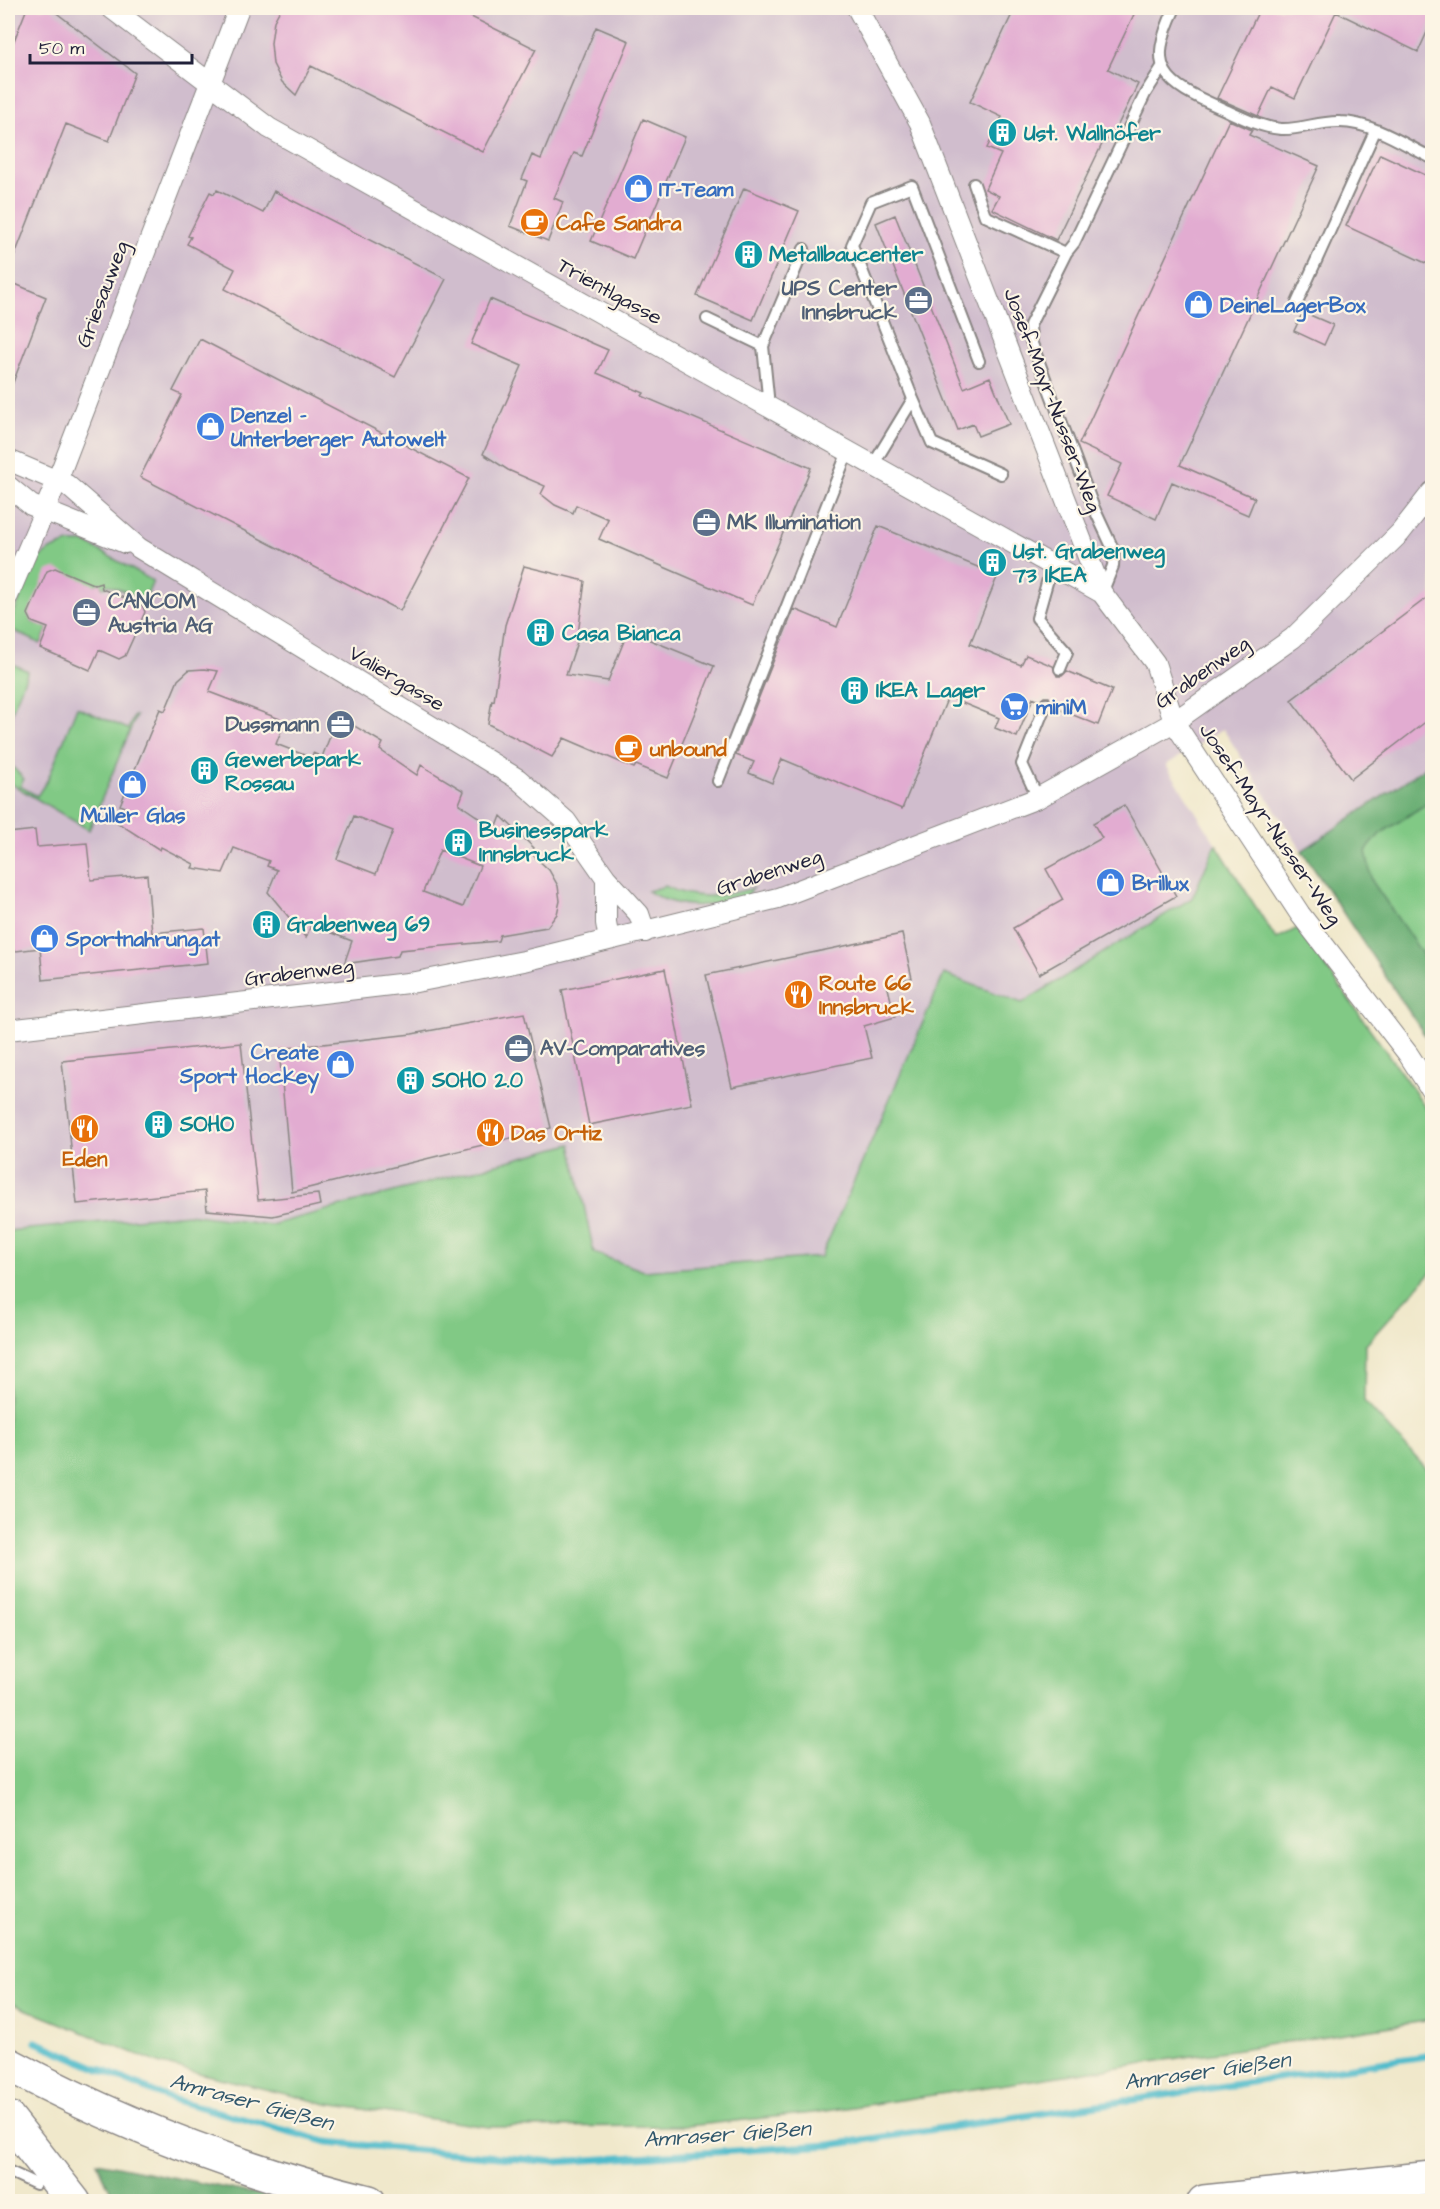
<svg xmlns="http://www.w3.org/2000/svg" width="1440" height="2209" font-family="'Architects Daughter',sans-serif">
	<rect width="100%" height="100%" fill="#fcf5e5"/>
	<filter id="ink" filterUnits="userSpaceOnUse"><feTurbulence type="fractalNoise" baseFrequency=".0167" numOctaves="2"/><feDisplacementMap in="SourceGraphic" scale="12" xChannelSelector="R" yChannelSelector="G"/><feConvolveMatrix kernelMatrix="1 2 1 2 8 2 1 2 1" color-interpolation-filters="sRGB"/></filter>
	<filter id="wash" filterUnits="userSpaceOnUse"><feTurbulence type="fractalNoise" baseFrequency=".008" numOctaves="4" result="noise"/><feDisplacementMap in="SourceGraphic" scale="24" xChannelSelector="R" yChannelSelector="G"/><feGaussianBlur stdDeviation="1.35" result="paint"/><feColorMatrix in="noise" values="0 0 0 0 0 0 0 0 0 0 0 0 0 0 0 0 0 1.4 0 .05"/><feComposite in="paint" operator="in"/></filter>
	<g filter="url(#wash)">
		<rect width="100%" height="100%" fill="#f0e8cb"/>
		<path fill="#d0bdcd" d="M8,8H1432V763L1302,851L1223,729L1166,765L1216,844L1192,897L1022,1003L944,974L821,1257L644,1271L594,1253L571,1144L271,1225L188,1214L8,1231Z"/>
		<path fill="#81c985" stroke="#527660" stroke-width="1.5" d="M68,543H86L153,581L145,600L109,585L102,587L100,583L29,614L32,622L48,628L41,644L8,628L35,561L50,550Z
			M8,662L28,671L8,722Z
			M77,707L128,729L134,716H136L89,830L8,782V762L24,779L20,786L37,796L48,779Z
			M1432,763V1046L1302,851Z
			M1216,844L1276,939L1298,928L1432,1116V1271L1365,1345L1364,1401L1432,1475V2020L813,2113L688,2126L488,2127L327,2104L161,2064L8,2002V1231L188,1214L271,1225L571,1144L594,1253L644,1271L821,1257L944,974L1022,1003L1192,898Z
			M665,886C694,901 723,897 753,888L746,898C712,906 680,912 648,891Z"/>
		<path fill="#68ad72" stroke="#456856" stroke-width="1.5" d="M1432,763V800L1380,834L1366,851L1372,881L1421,952L1432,977V1046L1302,851Z
			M97,2162L290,2201H115Z"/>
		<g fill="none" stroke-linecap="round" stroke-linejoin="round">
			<path stroke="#50bbcb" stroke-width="7" d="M36,2042L168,2098L327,2142L555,2162L830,2145L1432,2055"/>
		</g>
		<g id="blocks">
			<path fill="#e2acd1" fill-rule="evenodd" d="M27,8H50L135,73L109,141L66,124L9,270L8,56Z
				M281,8H453L536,49L483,152L311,66L296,95L282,82L273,64L271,43L274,21Z
				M1015,8H1137L1108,69L1138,84L1110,141L1105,138L1056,240L992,209L999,196L985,189L1001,154L987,148L1002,117L970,102Z
				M1260,8H1432V21L1418,52L1336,12L1295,98L1272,87L1258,116L1217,98Z
				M596,27L629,41L582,156L574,153L554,198L563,202L548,241L510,226L527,181L522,179L532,155L541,159Z
				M643,119L685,137L633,259L591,241Z
				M1229,120L1252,130L1249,135L1319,166L1180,465L1255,498L1248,515L1172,482L1156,519L1107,496L1122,464L1079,444Z
				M1380,154L1432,178V266L1346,226Z
				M744,188L799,211L753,320L697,296Z
				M217,190L263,213L274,191L446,279L395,377L225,289L235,269L187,244L191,237L188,236L210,192L214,194Z
				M895,215L964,388L990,377L1009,424L978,436L973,424L958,430L876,223Z
				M8,281L46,297L9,393L8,392Z
				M490,299L608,350L597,373L644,393L642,396L811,468L752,605L599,539L608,519L576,505L573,513L555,505L541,494L545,486L508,470L483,454L522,366L471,344Z
				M1303,312L1333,325L1324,345L1294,331Z
				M200,339L469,478L400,611L140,477L182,395L173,391Z
				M878,526L980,568L986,553L1004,560L970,644L1021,665L1026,655L1053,666L1057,676H1062L1067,671L1112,690L1098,725L1053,707L1049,697H1044L1039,701L1033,698L1017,737L995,728L999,718L948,697L902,809L782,759L772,783L749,773L754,762L736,755L794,609L837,627Z
				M524,566L585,581L577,642L566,675L608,681L628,631L714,666L668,778L636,765L634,768L564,738L552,757L488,724L492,700L494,701L505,625Z
				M55,568L95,585L101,583L102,589L142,605L145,612L125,656L119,659L99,650L90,670L40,648L48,628L32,622L28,614L47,571Z
				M1432,594V717L1351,779L1291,700Z
				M204,669L218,671L209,692L285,721L276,744L312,758L313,753L322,757L338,716L383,743L380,750L417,775L421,765L464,791L459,804L496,829L501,816L534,848L532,854L549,870L558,886L560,901L557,914L547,927L500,935L498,941L400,950L398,956L344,964L352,941L311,925L306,938L268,892L277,870L267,866L269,861L234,848L223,873L192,868L194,864L161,847L160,850L118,823L125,807L120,805L160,709L165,711L178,680L189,670ZM354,816L393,831L376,874L337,859ZM440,850L480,866L463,907L423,892Z
				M1124,805L1176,896L1039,974L1013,928L1063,900L1046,869L1102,838L1093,823Z
				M35,830L37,847L87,843L91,880L147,875L152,933L204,928L208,963L43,980L40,948L8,952V833Z
				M902,934L912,978L887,984L895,1017L864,1026L872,1058L732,1087L706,975Z
				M665,969L692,1104L589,1125L562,990Z
				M524,1013L551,1128L292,1192L279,1049L412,1034Z
				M241,1043L258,1200L318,1194L320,1205L273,1216L207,1210L205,1191L77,1204L62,1061Z"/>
		</g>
	</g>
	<g filter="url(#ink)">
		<use href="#blocks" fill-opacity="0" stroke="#898583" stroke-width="1.5"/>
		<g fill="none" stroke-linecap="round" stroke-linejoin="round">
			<defs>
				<path id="service" d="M1175,8C1145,70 1164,83 1221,108C1241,117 1259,127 1281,129C1301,130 1320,121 1340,122C1372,122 1405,145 1432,158
					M974,184L985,216L1066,253L1030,325L1031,341L1093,506L1114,551L1113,566L1102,593
					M1066,253L1074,243L1145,94L1162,67
					M1297,303L1375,131
					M707,319L763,346
					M913,399L932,443L1001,474
					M769,406L763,346L804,249
					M873,465L913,399L852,245L871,202L912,186L979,361
					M1052,565L1037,618L1067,652L1060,669
					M718,781L848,451
					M1038,798L1022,764L1046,704
					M8,2171L36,2184"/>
				<path id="minor" d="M111,8L269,128L1102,593
					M857,8L920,123L1102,593L1155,663L1174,722L1300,914L1408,1054L1432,1091
					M8,460L67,485L139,548L518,779L566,821L606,878L639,914L645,932
					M8,486L31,505L125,543
					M8,596L57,481L239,8
					M606,878V923L609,940
					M8,1030L416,982L524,961L778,898L1038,798L1174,722L1293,638L1400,533L1432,492"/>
				<path id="motorway" d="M8,2064C122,2125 243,2171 369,2202
					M8,2118L74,2202
					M1204,2202L1432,2178"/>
			</defs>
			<use href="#service" stroke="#898583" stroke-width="14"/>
			<use href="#minor" stroke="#898583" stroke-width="22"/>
			<use href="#motorway" stroke="#898583" stroke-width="36"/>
			<use href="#service" stroke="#fff" stroke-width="10"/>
			<use href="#minor" stroke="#fff" stroke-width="20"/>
			<use href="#motorway" stroke="#fff" stroke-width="33"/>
		</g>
	</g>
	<defs>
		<symbol id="building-disc" viewBox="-11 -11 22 22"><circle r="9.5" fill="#0f9aa8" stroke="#fcf5e5"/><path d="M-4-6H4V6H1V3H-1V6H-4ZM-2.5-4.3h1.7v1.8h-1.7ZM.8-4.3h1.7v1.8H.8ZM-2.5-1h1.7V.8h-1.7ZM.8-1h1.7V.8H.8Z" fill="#fff"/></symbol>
		<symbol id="shop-disc" viewBox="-11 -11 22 22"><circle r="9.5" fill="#3f7fe0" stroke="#fcf5e5"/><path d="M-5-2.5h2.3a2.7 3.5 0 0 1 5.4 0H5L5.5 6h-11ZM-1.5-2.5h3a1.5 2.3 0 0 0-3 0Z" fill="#fff"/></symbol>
		<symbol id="cafe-disc" viewBox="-11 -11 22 22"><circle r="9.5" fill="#e8710a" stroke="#fcf5e5"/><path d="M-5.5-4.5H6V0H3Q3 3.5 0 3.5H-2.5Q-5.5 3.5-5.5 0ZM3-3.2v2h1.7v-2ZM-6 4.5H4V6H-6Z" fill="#fff"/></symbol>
		<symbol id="office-disc" viewBox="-11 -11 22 22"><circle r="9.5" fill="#5c6f8a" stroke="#fcf5e5"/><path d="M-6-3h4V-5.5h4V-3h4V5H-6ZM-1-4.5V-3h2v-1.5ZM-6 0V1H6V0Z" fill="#fff"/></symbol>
		<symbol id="supermarket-disc" viewBox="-11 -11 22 22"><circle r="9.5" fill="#3f7fe0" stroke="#fcf5e5"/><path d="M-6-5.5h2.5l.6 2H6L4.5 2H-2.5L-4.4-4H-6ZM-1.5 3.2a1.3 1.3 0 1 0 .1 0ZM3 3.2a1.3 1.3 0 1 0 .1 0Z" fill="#fff"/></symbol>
		<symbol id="restaurant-disc" viewBox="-11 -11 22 22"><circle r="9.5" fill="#e8710a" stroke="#fcf5e5"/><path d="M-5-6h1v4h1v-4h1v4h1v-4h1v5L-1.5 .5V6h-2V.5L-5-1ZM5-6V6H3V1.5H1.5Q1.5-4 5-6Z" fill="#fff"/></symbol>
	</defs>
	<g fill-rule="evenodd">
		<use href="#building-disc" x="986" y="116" width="33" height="33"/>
		<use href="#shop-disc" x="622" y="172" width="33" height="33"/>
		<use href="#cafe-disc" x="518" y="206" width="33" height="33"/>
		<use href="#building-disc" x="732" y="238" width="33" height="33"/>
		<use href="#office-disc" x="902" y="284" width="33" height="33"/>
		<use href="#shop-disc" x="1182" y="288" width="33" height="33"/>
		<use href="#shop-disc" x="194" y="410" width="33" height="33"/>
		<use href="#office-disc" x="690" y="506" width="33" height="33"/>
		<use href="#building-disc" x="976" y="546" width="33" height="33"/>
		<use href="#office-disc" x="70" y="596" width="33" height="33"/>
		<use href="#building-disc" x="524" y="616" width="33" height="33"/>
		<use href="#building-disc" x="838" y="674" width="33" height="33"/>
		<use href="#supermarket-disc" x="998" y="690" width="33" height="33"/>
		<use href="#office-disc" x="324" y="708" width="33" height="33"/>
		<use href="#cafe-disc" x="612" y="732" width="33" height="33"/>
		<use href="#building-disc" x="188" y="754" width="33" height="33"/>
		<use href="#shop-disc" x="116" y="768" width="33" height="33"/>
		<use href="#building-disc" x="442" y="826" width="33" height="33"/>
		<use href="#shop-disc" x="1094" y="866" width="33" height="33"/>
		<use href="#building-disc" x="250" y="908" width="33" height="33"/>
		<use href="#shop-disc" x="28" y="922" width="33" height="33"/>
		<use href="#restaurant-disc" x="782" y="978" width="33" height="33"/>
		<use href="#office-disc" x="502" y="1032" width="33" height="33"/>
		<use href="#shop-disc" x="324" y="1048" width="33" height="33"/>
		<use href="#building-disc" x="394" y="1064" width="33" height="33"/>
		<use href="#building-disc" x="142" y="1108" width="33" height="33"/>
		<use href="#restaurant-disc" x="68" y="1112" width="33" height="33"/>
		<use href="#restaurant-disc" x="474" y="1116" width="33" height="33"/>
	</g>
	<g text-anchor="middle" stroke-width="4.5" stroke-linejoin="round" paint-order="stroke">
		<g font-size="21" font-weight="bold" fill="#0d838f" stroke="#fcf5e5" text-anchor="start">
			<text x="1024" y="140">Ust. Wallnöfer</text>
			<text x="769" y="261">Metallbaucenter</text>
			<text x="1013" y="558">Ust. Grabenweg<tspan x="1013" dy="24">73 IKEA</tspan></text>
			<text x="562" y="640">Casa Bianca</text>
			<text x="876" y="697">IKEA Lager</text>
			<text x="225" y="766">Gewerbepark<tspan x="225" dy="24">Rossau</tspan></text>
			<text x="479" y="837">Businesspark<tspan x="479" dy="24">Innsbruck</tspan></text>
			<text x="287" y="931">Grabenweg 69</text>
			<text x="432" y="1087">SOHO 2.0</text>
			<text x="180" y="1131">SOHO</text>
		</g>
		<g font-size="21" font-weight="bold" fill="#366cbe" stroke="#fcf5e5" text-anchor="start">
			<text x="659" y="196">IT-Team</text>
			<text x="1220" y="312">DeineLagerBox</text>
			<text x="231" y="422">Denzel -<tspan x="231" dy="24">Unterberger Autowelt</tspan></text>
			<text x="1036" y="714">miniM</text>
			<text x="133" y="822" text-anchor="middle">Müller Glas</text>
			<text x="1132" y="890">Brillux</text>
			<text x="66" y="946">Sportnahrung.at</text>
			<text x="319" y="1059" text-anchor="end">Create<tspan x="319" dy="24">Sport Hockey</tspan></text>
		</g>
		<g font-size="21" font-weight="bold" fill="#c56008" stroke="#fcf5e5" text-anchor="start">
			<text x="556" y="230">Cafe Sandra</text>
			<text x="650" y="756">unbound</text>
			<text x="819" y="990">Route 66<tspan x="819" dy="24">Innsbruck</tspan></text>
			<text x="511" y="1140">Das Ortiz</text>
			<text x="85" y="1166" text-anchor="middle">Eden</text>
		</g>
		<g font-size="21" font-weight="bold" fill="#4e5e75" stroke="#fcf5e5" text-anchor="start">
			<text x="897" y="295" text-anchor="end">UPS Center<tspan x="897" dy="24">Innsbruck</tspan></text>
			<text x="727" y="529">MK Illumination</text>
			<text x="108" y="608">CANCOM<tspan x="108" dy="24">Austria AG</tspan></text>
			<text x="319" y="731" text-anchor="end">Dussmann</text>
			<text x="540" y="1055">AV-Comparatives</text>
		</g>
		<g font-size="21" fill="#22223b" stroke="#fcf5e5">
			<text transform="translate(610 291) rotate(29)" y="7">Trientlgasse</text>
			<text transform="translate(102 294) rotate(-69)" y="7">Griesauweg</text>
			<text transform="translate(1053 400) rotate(69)" y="7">Josef-Mayr-Nusser-Weg</text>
			<text transform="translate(1202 672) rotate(-35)" y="7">Grabenweg</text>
			<text transform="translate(397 678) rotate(31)" y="7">Valiergasse</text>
			<text transform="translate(1271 824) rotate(56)" y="7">Josef-Mayr-Nusser-Weg</text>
			<text transform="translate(769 872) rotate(-18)" y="7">Grabenweg</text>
			<text transform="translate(299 972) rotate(-7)" y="7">Grabenweg</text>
		</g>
		<g font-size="22" font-style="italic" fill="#32586d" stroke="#fcf5e5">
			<text transform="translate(1207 2070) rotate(-8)" y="8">Amraser Gießen</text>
			<text transform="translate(252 2101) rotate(15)" y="8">Amraser Gießen</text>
			<text transform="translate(727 2133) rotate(-4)" y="8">Amraser Gießen</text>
		</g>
	</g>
	<rect width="1440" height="2209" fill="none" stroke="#fcf5e5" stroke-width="30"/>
	<path d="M30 54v9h162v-9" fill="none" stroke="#22223b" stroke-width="3"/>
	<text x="39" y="54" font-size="18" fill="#22223b" stroke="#fcf5e5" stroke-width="4.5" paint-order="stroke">50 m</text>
</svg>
